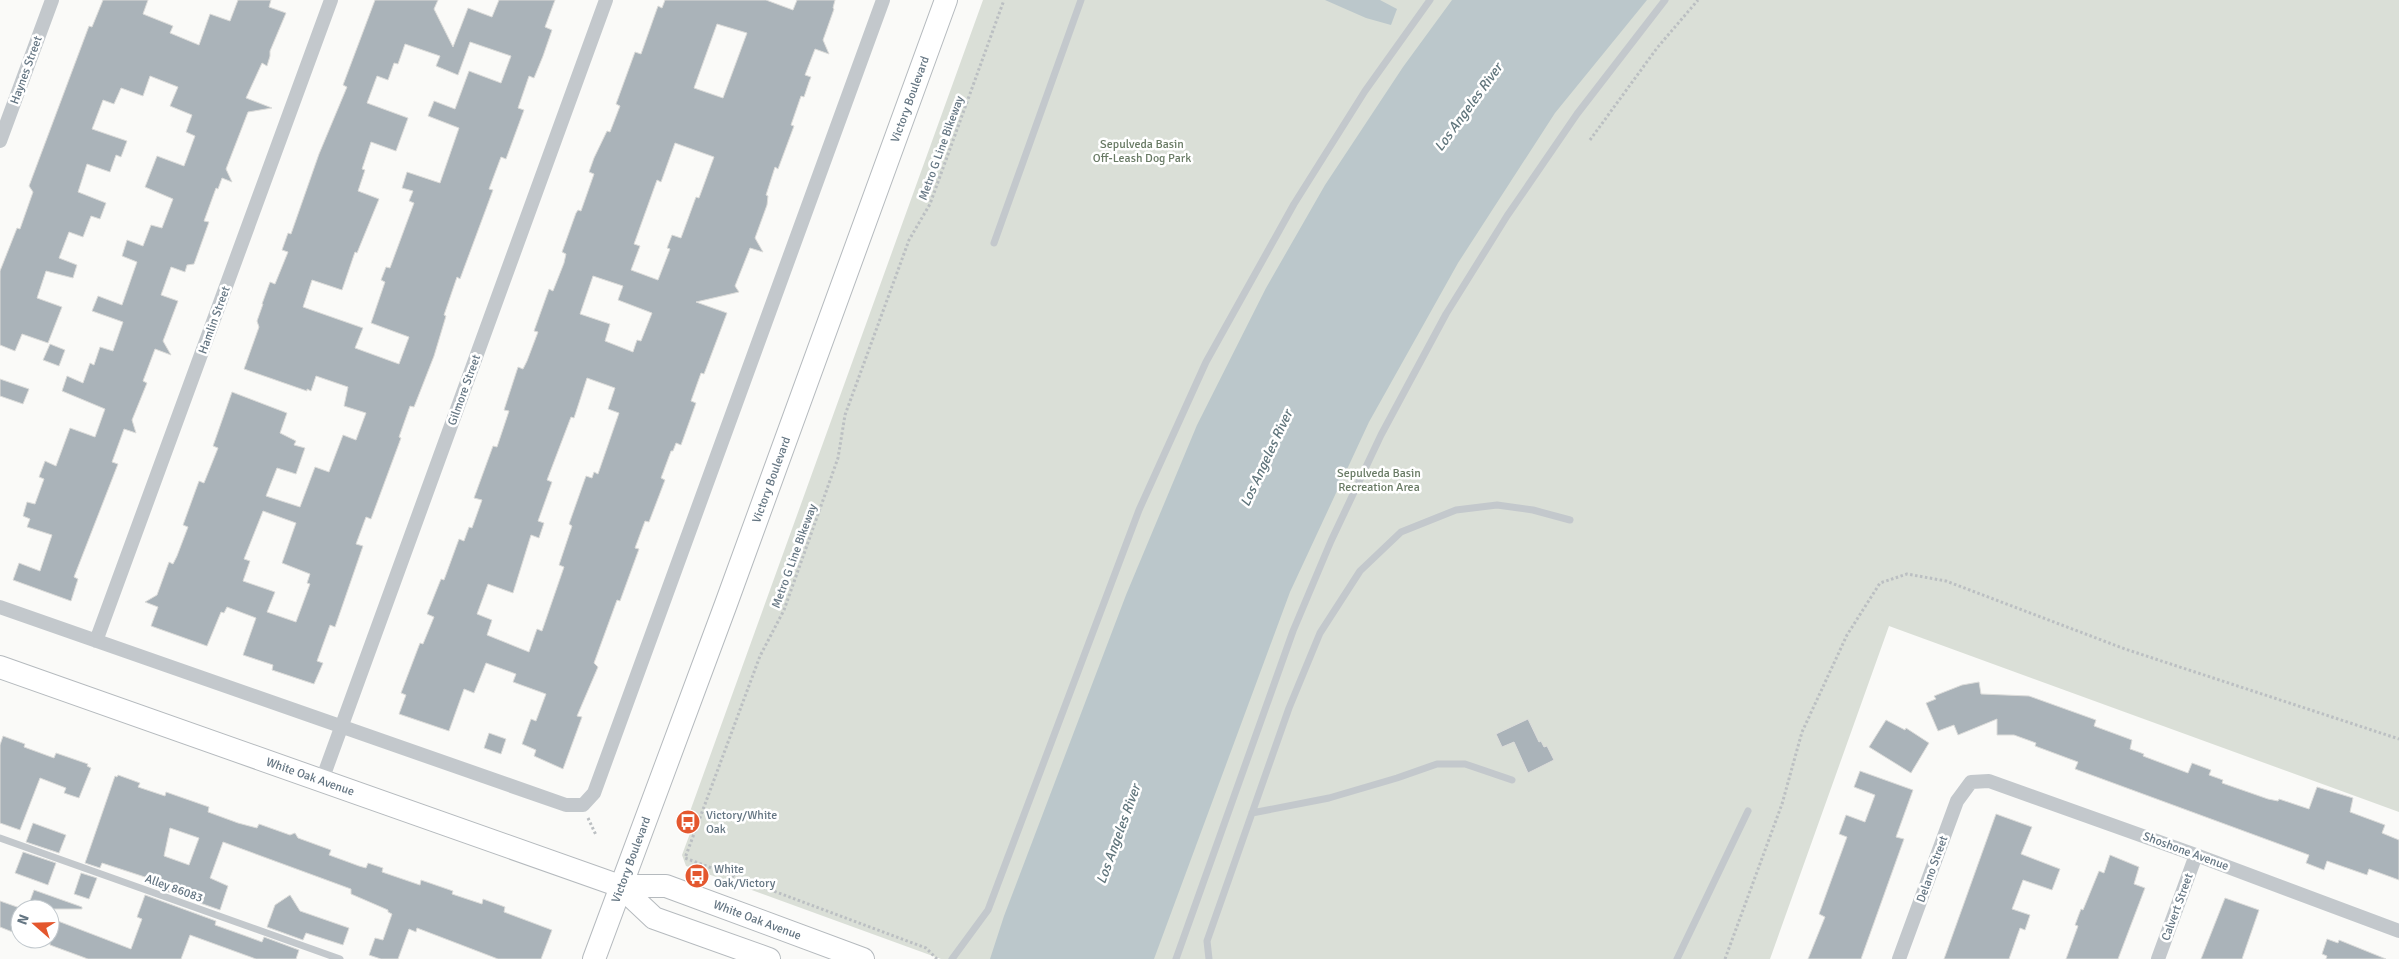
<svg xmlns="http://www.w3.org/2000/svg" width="2399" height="959" font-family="Signika,sans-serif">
	<rect width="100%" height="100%" fill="#fafaf8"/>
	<path fill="#dadfd7" d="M983,0H2399V812L1889,626L1770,959H941L686,866L682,855L695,820L688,817Z"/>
	<path fill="#bbc7cb" d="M1325,0H1380L1397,9L1391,25L1366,18Z
		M1452,0H1647L1555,113L1458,263L1369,422L1290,592L1154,959H990L1004,916L1126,595L1197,425L1266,288L1325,185L1403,67Z"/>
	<path fill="#aab3b9" stroke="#dcdcda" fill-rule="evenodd" d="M103,0H148L143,14L173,26L170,33L199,45L210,14L230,21L238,0H271L269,7L286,13L270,51V56L267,66L262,63L246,98L272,108L248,112L226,169L232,182L222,178L218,189L216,188L204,221L209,222L194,264L187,265L185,272L171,267L161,295L178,301L163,341L171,355L155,349L143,381L147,383L132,420L136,433L124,429L112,462L118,464L74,577L78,579L71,601L13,580L19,563L40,571L52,535L27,527L30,519L23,516L27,502L35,504L44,479L39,477L45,461L56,466L70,428L95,437L105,409L62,391L67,376L83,383L90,363L94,365L100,347L113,351L123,322L92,311L98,296L122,305L137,262L122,256L127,240L143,246L151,225L162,228L173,199L145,187L157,156L184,166L195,136L186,132L192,115L170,106L178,87L150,76L143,96L121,88L114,104L103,100L92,129L127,141L121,157L116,155L110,172L87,164L78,192L106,203L100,219L91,216L83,237L69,232L59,258L77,265L73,278L46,271L37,298L62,307L48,343L22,334L15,351L0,345V271L17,228L20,229L33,192L29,186L89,26L92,27Z
		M375,0H438L434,9L453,47L468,8L492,17L499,0H555L545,27L552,30L543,56L534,78L529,76L518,108L524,110L506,159L501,157L489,189L493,190L460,279L457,277L444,315L446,316L434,356L414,407L410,406L399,437L401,438L371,519L366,517L356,544L363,546L335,627L330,625L317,661L323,663L314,684L272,670L273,665L243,655L256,618L227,607L224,613L221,612L207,646L151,626L158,607L145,602L157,595L169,562L173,564L177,556L188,527L183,525L199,481L204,483L218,448L213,446L232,392L287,413L280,433L296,441L294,445L305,448L296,474L277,468L266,496L300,507L315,467L329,472L343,435L356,440L366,413L344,406L348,387L316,376L311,391L307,389V391L244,369L259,327L257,321L263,304H262L270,282L275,284L288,252L282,250L288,233L291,234L319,154L347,87L343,85ZM470,42L511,56L501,83L469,71L455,109L434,101L428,116L459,128L440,183L407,172L402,188L413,191L409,201L414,203L390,268L386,267L381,280L385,282L371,323L409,337L399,364L355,348L363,328L303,307L312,280L342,290L355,252L357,253L379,199L358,191L365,170L362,169L371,142L396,151L408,118L367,103L377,76L388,80L394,63L398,64L405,44L440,56L436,66L458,75ZM263,511L296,523L282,563L310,574L307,583L310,584L296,622L267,612L275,592L243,581L250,561L244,559Z
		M665,0H766L793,10L797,0H835L833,8L834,9L823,40L829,54L815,49L805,75L811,77L809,82L804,97L801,96L791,125L794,126L778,169L775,167L766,195L768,196L767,205L755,238L763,252L750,248L735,286L739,292L696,302L727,313L704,374L701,373L691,401L696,403L681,445L676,443L673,451H671L661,478L665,480L649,522L645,521L635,548L639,549L620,601L617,600L594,663L598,667L577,716L582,717L563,769L534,756L536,750L522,744L531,719L536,721L546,694L513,682L516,674L486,663L474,693L464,689L449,731L399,714L406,695L401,693L420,643L423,644L434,617L427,614L441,579L444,580L459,539L464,541L469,527L472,528L482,500L474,498L493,446L497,447L509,411L504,410L518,367L523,369L527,361L538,332L534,331L549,289L553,291L564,263L566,254L562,252L576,213L578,210L581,211L594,174L589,172L594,158L607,131L610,132L620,106L616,104L635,52L641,54L658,6L662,8ZM717,24L747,33L723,98L694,88ZM675,143L714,157L699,198L696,197L681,238L672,235L667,248L670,249L658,280L631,270L640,246L634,244L657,180L661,182ZM593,276L623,286L618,300L652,313L641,341L637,340L633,352L605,341L610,324L580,314ZM587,378L615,388L608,409L619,413L598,474L594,472L592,478L586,476L569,524L572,526L559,565L564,567L542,631L537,629L529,652L487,635L492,620L477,614L488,584L513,593L531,535L539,538L544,523L538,521L552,482L547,480L571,417L574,418Z
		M50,344L65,350L59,366L43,360Z
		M0,379L29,389L23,404L0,396Z
		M1979,682L1981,694L2029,696L2096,720L2094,726L2132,740L2130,749L2144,754L2143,756L2188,773L2192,763L2211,770L2209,775L2223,780L2222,783L2268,799L2278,801L2279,799L2309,809L2317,787L2353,798L2350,812L2385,825L2382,833L2399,840V880L2369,869L2367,875L2327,861L2324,870L2306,863L2309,855L2075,769L2078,762L2035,746L2036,743L2014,735H1997V719L1958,735L1954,725L1938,731L1926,703L1936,699L1934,696L1962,685Z
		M1528,719L1539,742L1541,741L1544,747L1547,746L1554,760L1528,773L1514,742L1502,747L1496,734Z
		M1886,720L1905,730L1906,728L1929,743L1911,773L1869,747Z
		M489,733L506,739L501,754L484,748Z
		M3,736L25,744L24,747L54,758L56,753L88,764L87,766L91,768L79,798L64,793L66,788L40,778L20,830L0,823V745Z
		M1860,771L1913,790L1896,837L1904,839L1861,959H1808L1825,917L1819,914L1847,837L1839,834L1846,815L1865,822L1875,795L1854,787Z
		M118,775L140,783L138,787L165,796L166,792L209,807L208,812L238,823L257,828L259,824L290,835L295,833L298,838L331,850L329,855L359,866L366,868L368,863L383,868L382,872L420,885L421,880L453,891L452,894L482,904L483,899L505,907L504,912L552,930L541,959H498L417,928L416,932L409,929L398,959H381L369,955L375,938L383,940L392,914L388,912V910L351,894V889L223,842L210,878L228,886L220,910L148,885L151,879L102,863L100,868L85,863L115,776L117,777ZM170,828L199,838L189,865L164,856Z
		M1996,814L2032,827L2021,854L2060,869L2052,890L2023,880L2012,909L2030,915L2025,930L2020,928L2009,959H1944Z
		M33,823L66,835L59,853L26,842Z
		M23,852L56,863L48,885L15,873Z
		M2110,855L2139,867L2134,884L2145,888L2118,959H2066L2078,926L2075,925L2081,909L2083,910L2099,871L2104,873Z
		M81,873L97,878L89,899L74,894Z
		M34,890L82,907V909H27Z
		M145,895L216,921L215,925L243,935L262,942L264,937L299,950L296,959H256L190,935L181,959H88L50,945V918L131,949L142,919L137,917Z
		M290,895L300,911L349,928L343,945L306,933L303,940L267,927L275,905Z
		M2225,898L2259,910L2242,959H2201Z
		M0,901L20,908V935L0,927Z
		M2327,939L2338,943L2339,940L2386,959H2326L2327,956L2322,954Z"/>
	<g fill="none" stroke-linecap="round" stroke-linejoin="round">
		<defs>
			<g id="primary">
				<path id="s1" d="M0,667L620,886H666L863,959"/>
				<path d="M620,886L654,918L769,959"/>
				<path id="s2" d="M594,959L726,604L946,0"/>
			</g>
		</defs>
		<use href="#primary" stroke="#b5babe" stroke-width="24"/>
		<path stroke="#bbbfc2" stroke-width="3" stroke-dasharray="2.5 2.5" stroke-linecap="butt" d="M1590,140L1657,48L1698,0
			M588,818L596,835
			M937,959L926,948L685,858L760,656L784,610L838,458L845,415L909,240L930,204L1004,0
			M1725,959L1782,804L1802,732L1847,635L1880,583L1907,574L1946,581L2125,649L2399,739"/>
		<path stroke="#c3c8cc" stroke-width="7" d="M994,243L1081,0
			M1252,813L1329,798L1397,778L1437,764H1465L1512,780
			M0,838L340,959
			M952,959L988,910L1139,510L1206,362L1294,204L1365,91L1430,0
			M1176,959L1293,631L1331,541L1381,435L1446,314L1507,216L1577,114L1665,0
			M1209,959L1207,941L1289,708L1320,633L1360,571L1401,532L1456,510L1497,505L1533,510L1570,520
			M1677,959L1748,811"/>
		<path stroke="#c3c8cc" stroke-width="14" d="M0,141L52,0
			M0,607L566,805H583L594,793L883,0
			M96,641L331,0
			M322,780L606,0
			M1899,959L1957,801L1971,782L1989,781L2196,855L2399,931
			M2158,959L2196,855"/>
		<use href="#primary" stroke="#fff" stroke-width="22"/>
	</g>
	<defs>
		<symbol id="bus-disc" viewBox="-11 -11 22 22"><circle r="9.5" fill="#e4572e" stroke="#fff"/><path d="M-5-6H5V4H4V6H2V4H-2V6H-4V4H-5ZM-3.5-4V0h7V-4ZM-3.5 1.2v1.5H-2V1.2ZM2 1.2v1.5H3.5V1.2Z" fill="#fff"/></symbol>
	</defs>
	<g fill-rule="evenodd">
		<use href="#bus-disc" x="674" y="808" width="28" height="28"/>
		<use href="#bus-disc" x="683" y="862" width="28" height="28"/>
	</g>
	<g text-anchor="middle" stroke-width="5" stroke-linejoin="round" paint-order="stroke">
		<g font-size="12" fill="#657683" stroke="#fff">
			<text transform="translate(26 70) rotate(-70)" y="4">Haynes Street</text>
			<text dy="4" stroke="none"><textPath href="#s2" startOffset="916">Victory Boulevard</textPath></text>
			<text transform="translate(941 148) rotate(-70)" y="4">Metro G Line Bikeway</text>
			<text transform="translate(214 320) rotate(-70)" y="4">Hamlin Street</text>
			<text transform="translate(464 390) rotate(-70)" y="4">Gilmore Street</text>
			<text dy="4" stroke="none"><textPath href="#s2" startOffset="511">Victory Boulevard</textPath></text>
			<text transform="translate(794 556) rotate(-70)" y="4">Metro G Line Bikeway</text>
			<text dy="4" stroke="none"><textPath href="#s1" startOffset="329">White Oak Avenue</textPath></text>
			<text transform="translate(2186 851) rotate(20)" y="4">Shoshone Avenue</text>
			<text dy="4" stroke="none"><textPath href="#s2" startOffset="106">Victory Boulevard</textPath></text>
			<text transform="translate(1932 869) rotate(-70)" y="4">Delano Street</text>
			<text transform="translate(174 888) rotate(20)" y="4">Alley 86083</text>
			<text transform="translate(2177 907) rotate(-70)" y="4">Calvert Street</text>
			<text dy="4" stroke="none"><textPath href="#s1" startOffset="801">White Oak Avenue</textPath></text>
		</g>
		<g font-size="12" fill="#687a64" stroke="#fff">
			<text x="1142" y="148">Sepulveda Basin<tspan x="1142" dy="14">Off-Leash Dog Park</tspan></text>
			<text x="1379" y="477">Sepulveda Basin<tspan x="1379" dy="14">Recreation Area</tspan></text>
		</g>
		<g font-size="12" fill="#657683" stroke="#fff" text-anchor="start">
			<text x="706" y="819">Victory/White<tspan x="706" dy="14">Oak</tspan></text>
			<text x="714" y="873">White<tspan x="714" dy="14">Oak/Victory</tspan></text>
		</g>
		<g font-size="14" font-style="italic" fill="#60757c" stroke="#fff">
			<text transform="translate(1468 107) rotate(-54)" y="5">Los Angeles River</text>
			<text transform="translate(1266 458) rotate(-65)" y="5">Los Angeles River</text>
			<text transform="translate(1118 834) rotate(-70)" y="5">Los Angeles River</text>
		</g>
	</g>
	<g transform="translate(35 924) rotate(290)"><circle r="24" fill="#ffffff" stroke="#c1c8cd"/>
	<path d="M0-4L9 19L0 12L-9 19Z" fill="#e4572e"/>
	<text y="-8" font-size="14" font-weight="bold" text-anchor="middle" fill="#657683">N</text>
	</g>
</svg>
